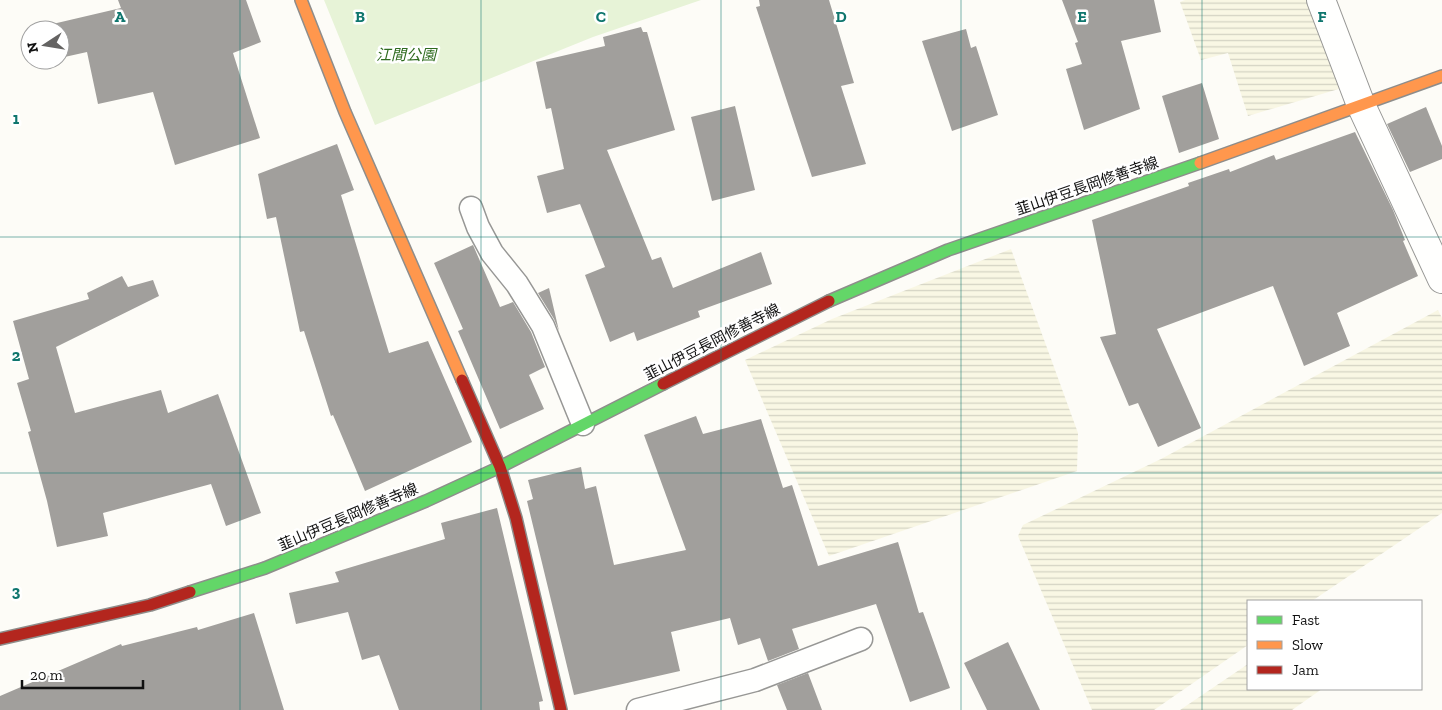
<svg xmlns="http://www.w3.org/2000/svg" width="1442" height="710" font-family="'Zilla Slab','Noto Sans JP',serif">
	<defs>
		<pattern id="farmland-rules" width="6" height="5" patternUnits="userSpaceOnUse" patternTransform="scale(1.25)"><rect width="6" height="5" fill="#f9f7e4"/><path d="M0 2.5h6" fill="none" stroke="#d4d3c3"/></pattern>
	</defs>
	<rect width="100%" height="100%" fill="#fdfcf7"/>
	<path fill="url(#farmland-rules)" d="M1185,0H1311L1342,88L1248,116L1228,53L1201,60L1180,2Z
		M1011,249L1078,433L1077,471L829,556L745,360L832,319Z
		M1438,310L1442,318V513L1312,601H1248V645L1154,710H1092L1018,536L1023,525L1161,459Z
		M1248,664V689H1322L1292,710H1180Z"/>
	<path fill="#e7f3d7" d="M324,0H701L593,37L375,125Z"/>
	<path fill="#a19f9c" d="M118,0H246L261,42L233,53L260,138L175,165L153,92L98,104L87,52L60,58V30H30V41L27,30L121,8Z
		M759,0H829L854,83L841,86L866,164L812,177L756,7L760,6Z
		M1062,0H1154L1161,32L1121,41L1140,109L1084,130L1066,69L1082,64L1075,43L1078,42Z
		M641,27L643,32H647L675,130L607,150L652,260L661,257L673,288L761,252L772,284L698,311L700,317L637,341L634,332L610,342L585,275L605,267L580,204L547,213L537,176L564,169L551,108L546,109L536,62L605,46L603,37Z
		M966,29L971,48L976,46L998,115L952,131L922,41Z
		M1202,83L1219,139L1179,153L1162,96Z
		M735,106L755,190L712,201L691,117Z
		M1426,107L1442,146V159L1410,172L1387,124Z
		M1355,132L1393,210L1405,240L1403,241L1418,276L1337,313L1350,346L1304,366L1273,286L1157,329L1201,428L1158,447L1138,403L1129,406L1100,337L1116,334L1092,220L1189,186L1188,183L1229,169L1230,172L1274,155L1276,160Z
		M337,144L354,190L341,195L389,353L428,341L472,442L365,491L333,415L331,416L304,331L300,332L276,217L267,219L258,174Z
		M473,245L500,307L513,302L531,332L545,367L529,375L544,409L500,429L458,331L463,329L434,263Z
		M122,276L128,287L153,280L159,296L56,347L75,413L161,390L168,413L218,394L261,513L226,526L211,484L103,513L108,536L57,547L47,501L28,432L31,431L17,383L29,379L13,321L89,299L87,293Z
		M549,288L559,331L554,319L538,293Z
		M696,416L703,434L761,419L783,488L792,485L818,566L898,542L919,613L923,612L950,688L910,702L876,604L792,629L799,649L768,661L760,638L738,645L730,618L671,632L680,671L574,695L527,501L533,499L528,480L581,467L585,489L596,486L614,565L686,550L644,435Z
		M497,508L543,701L539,702L540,710H399L379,655L362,660L348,612L296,624L289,593L339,582L335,572L445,539L441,523Z
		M254,613L284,710H0V696L121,644L122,646L197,627L198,630Z
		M1008,642L1040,710H987L964,663Z
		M808,673L822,710H787L777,685Z"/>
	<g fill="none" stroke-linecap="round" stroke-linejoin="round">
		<defs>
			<path id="lane" d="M471,208L478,227L492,253L517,284L543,326L583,424
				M638,710L755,680L861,639"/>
			<path id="street" d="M1321,0L1361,105L1442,279"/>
			<path id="fast" d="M829,301L948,250L1200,163
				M190,592L265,568L426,501L500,467L663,384"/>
			<path id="slow" d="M301,0L345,112L462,380
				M1200,163L1442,76"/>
			<path id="jam" d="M462,380L500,467L516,518L561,710
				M663,384L829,301
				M0,639L150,605L190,592"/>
		</defs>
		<use href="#lane" stroke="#979795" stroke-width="25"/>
		<use href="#street" stroke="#979795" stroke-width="30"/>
		<use href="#fast" stroke="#8e8d8b" stroke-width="14"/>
		<use href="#slow" stroke="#8e8d8b" stroke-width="14"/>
		<use href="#jam" stroke="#8e8d8b" stroke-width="14"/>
		<use href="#lane" stroke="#fffffe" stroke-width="22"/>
		<use href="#street" stroke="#fffffe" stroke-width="28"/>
		<use href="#fast" stroke="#63d668" stroke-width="11"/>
		<use href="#slow" stroke="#ff974d" stroke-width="11"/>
		<use href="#jam" stroke="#b3261e" stroke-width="11"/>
	</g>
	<path fill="none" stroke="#0f766e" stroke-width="1" stroke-opacity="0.55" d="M240,0V710M481,0V710M721,0V710M961,0V710M1202,0V710M0,237H1442M0,473H1442"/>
	<g text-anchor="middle" stroke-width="5" stroke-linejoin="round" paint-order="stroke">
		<g font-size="15" font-style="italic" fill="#2f6b1f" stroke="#fff">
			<text x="406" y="60">江間公園</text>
		</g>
		<g font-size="15" fill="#111" stroke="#fff">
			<text transform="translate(1087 186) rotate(-19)" y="5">韮山伊豆長岡修善寺線</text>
			<text transform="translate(712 342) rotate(-27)" y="5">韮山伊豆長岡修善寺線</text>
			<text transform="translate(348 517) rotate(-23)" y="5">韮山伊豆長岡修善寺線</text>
		</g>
	</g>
	<g font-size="16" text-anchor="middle" font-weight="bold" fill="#0f766e" stroke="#fff" stroke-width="5" stroke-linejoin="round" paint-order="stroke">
		<text x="120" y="22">A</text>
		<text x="360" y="22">B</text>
		<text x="601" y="22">C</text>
		<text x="841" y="22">D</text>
		<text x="1082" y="22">E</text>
		<text x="1322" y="22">F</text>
		<text x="16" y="124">1</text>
		<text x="16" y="361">2</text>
		<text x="16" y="597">3</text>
	</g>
	<rect x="1247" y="600" width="175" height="90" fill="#ffffff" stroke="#a0a0a0"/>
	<rect x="1257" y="616" width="25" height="8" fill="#63d668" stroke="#a0a0a0"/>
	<text x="1292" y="625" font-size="15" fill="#111111">Fast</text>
	<rect x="1257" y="641" width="25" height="8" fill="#ff974d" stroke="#a0a0a0"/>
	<text x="1292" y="650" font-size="15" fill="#111111">Slow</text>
	<rect x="1257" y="666" width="25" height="8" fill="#b3261e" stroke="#a0a0a0"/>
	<text x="1292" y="675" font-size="15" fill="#111111">Jam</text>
	<g transform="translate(45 45) rotate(258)"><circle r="24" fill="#ffffff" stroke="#a0a0a0"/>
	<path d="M0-4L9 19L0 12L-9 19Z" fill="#646362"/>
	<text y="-8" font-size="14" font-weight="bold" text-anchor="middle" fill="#111111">N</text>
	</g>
	<path d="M22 680v8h121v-8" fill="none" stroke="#111111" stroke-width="2.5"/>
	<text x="30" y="680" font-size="15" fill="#111111" stroke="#ffffff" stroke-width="4" paint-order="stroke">20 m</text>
</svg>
